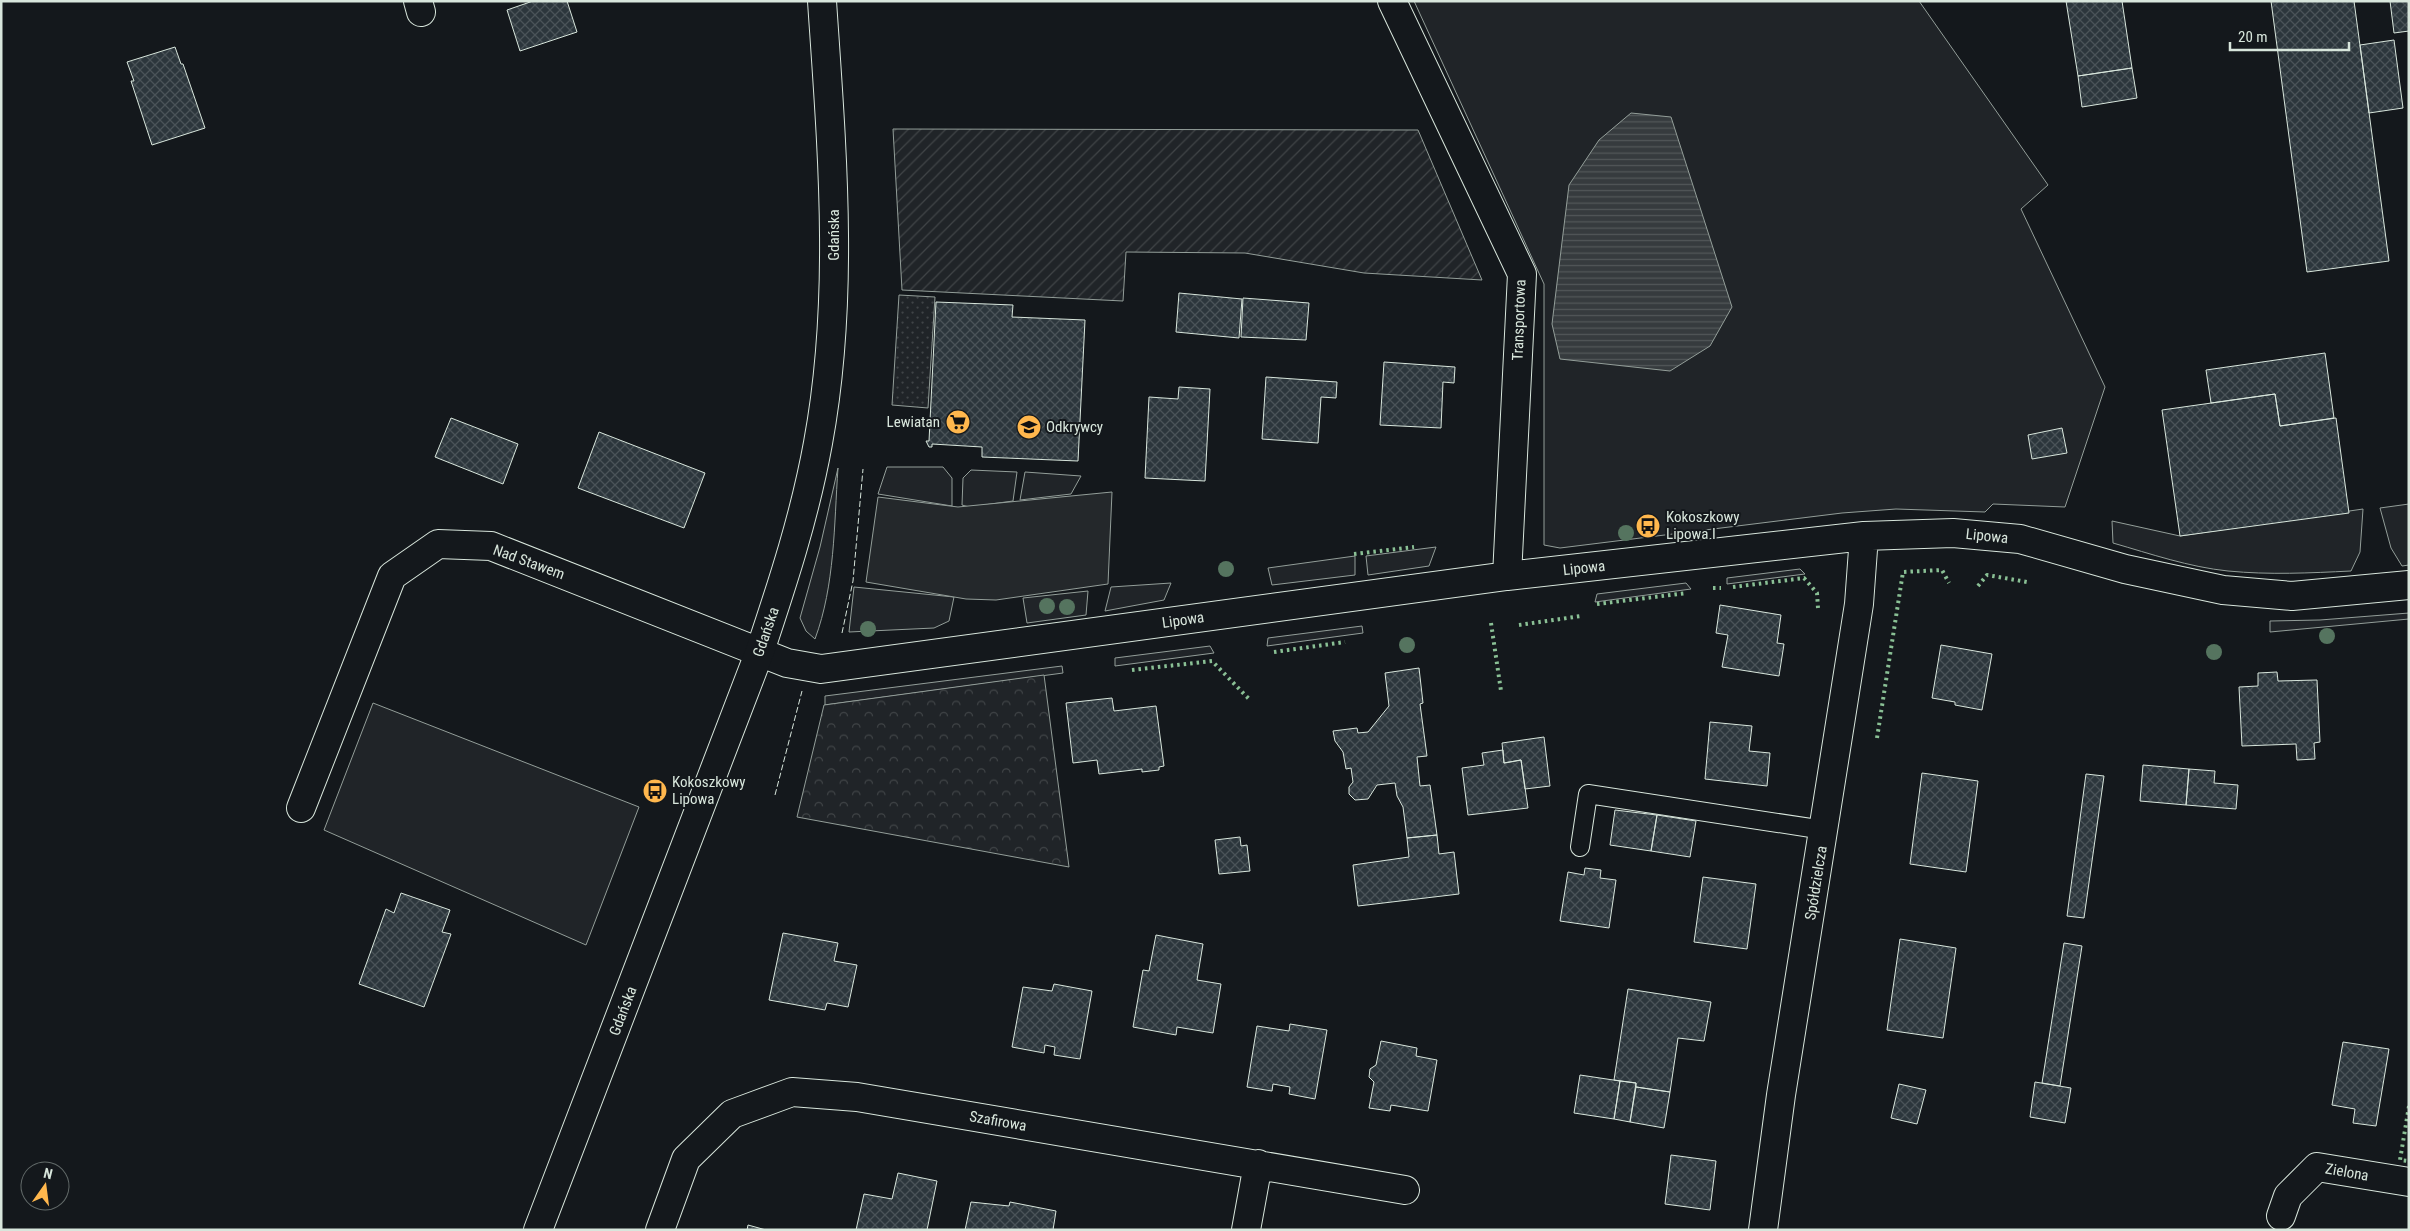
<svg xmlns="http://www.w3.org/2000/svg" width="2410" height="1231" font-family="'Roboto Condensed',sans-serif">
	<defs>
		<pattern id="forest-crowns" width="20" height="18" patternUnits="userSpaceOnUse" patternTransform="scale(1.25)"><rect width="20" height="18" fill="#202428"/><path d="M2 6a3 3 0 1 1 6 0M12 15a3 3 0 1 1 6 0" fill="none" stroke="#404447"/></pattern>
		<pattern id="park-dots" width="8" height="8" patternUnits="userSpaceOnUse" patternTransform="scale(1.25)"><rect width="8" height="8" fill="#202428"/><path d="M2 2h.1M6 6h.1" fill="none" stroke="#404447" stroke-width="1.8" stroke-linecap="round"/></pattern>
		<pattern id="garden-furrows" width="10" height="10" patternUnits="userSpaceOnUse" patternTransform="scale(1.25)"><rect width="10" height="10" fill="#202428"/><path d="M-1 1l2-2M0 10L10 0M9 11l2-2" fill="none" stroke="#404447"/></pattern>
		<pattern id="water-rules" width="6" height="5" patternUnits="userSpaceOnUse" patternTransform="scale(1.25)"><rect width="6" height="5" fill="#363b3e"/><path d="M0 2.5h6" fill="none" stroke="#525759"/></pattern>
		<pattern id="building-cross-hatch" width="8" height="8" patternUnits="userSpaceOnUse" patternTransform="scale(1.25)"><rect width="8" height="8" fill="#2c363c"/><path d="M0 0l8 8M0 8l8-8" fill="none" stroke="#4a5358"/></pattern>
	</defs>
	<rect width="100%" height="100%" fill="#14181c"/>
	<path fill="#202428" stroke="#939e99" d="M1414,1H1919L2048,185L2021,209L2105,387L2065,507L1993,504L1985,512L1896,509L1842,513L1560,548L1544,545V284Z
		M887,467H943L952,478V506L878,494Z
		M838,468C834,525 835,585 815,639L806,631L800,618L820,547Z
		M971,470L1017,472L1013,501L969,507L962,505L963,478Z
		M1025,472L1081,476L1071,494L1020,500Z
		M2409,504V565L2402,566L2391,548L2380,508Z
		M2363,509L2360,552L2351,571C2310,573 2269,575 2228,571C2189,567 2151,554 2113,543L2112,521L2180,536Z
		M1436,547L1429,566L1368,575L1366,556Z
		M1355,556V575L1272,585L1268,568Z
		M1800,569L1805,574L1727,584V578Z
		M1171,583L1164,600L1105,611L1111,587Z
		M1686,583L1691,589L1595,602L1597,594Z
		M854,587L954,597L949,621L934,628L849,632Z
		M1088,591L1086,615L1027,623L1023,598Z
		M2409,613V619L2270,632V621L2320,620Z
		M1362,626L1363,633L1267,646L1268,638Z
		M1210,646L1214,653L1115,666V658Z
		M1062,666L1063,673L825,705V696Z
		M373,703L639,807L586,945L324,830Z"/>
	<path fill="url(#forest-crowns)" stroke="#939e99" d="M1044,675L1069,867L797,817L824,705Z"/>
	<path fill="url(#park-dots)" stroke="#939e99" d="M899,295L935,297L928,408L892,405Z"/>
	<path fill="url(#garden-furrows)" stroke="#939e99" d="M893,129L1418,130L1482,280L1364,273L1245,253L1126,252L1123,301L902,290Z"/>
	<path fill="#24282b" stroke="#939e99" d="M1112,492L1108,584L996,600L966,599L866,582L878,497L958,507Z"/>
	<path fill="url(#water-rules)" stroke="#939e99" d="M1631,113L1671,117L1732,307L1710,346L1670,371L1560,359L1552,324L1569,185L1599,140Z"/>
	<path fill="url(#building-cross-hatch)" stroke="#d8e6dc" d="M533,1H567L577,32L520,51L507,10Z
		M2066,1H2122L2132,68L2078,76Z
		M2271,1H2354L2389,261L2307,272Z
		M2390,1H2409V31L2394,33Z
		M2394,40L2403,108L2369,113L2360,45Z
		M175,47L181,64H183L205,128L152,145L131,81H134L127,62Z
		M2132,68L2137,98L2082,107L2078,76Z
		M1179,293L1242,299L1239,338L1176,332Z
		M1243,298L1309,303L1306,340L1241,337Z
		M936,302L1013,305L1012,317L1085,320L1078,461L982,457V447L932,444V447H929L926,441H929Z
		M2325,353L2334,418L2280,426L2275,394L2211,403L2206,370Z
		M1384,362L1455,367L1454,383L1443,382L1441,428L1380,425Z
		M1266,377L1337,382L1336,398L1321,397L1318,443L1262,439Z
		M1179,387L1210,389L1205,481L1145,478L1149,397L1178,399Z
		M2275,394L2280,426L2336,418L2349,513L2180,536L2162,410Z
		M451,418L518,444L503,484L435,457Z
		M2062,428L2067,453L2032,459L2028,435Z
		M599,432L705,473L684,528L578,488Z
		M1720,605L1781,615L1777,643L1784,644L1779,676L1722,667L1728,635L1716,633Z
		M1941,645L1992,654L1982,710L1955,705V702L1932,698Z
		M1419,668L1423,703L1420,704L1427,756L1417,757L1420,786L1430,785L1437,835L1407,838L1403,807L1397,796L1395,783L1377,785L1368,799L1355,800L1349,794V787L1353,782L1351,768L1346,769L1343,752L1335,741L1333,731L1357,728L1358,733L1368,732L1389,706L1385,673Z
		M2277,672L2278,681L2317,680L2320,742L2314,743L2315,759L2297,760L2296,744L2242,746L2239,687L2258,686V673Z
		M1112,698L1114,711L1156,706L1164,766L1159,767V770L1142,772V769L1099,774L1097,760L1073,763L1066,703Z
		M1710,722L1752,726L1749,751L1770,753L1767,786L1705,779Z
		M1544,737L1550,786L1525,789L1521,760L1504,763L1502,743Z
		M1503,750L1504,763L1521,760L1528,808L1468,815L1462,768L1484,765L1482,753Z
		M2143,765L2189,769L2186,805L2140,801Z
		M2189,769L2215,771L2214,783L2238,785L2236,809L2186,805Z
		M1922,773L1978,781L1966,872L1910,864Z
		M2086,774L2104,776L2084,918L2067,916Z
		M1615,810L1657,815L1651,851L1610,845Z
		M1657,815L1696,821L1690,857L1651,851Z
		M1437,835L1439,854L1454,852L1459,894L1358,906L1353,865L1409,857L1407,838Z
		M1240,837L1241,846L1247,845L1250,871L1219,874L1215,840Z
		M1585,868L1601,870L1600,878L1616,880L1609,928L1560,921L1568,872L1584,875Z
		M1703,877L1756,884L1747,949L1694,942Z
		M401,893L450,910L442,932L451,934L424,1007L359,984L386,909L394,913Z
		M783,933L838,943L834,961L857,965L848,1007L827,1003L825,1010L769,1000Z
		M1156,935L1203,944L1197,980L1221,984L1213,1033L1177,1027L1176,1035L1133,1027L1143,970L1149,971Z
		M1900,939L1956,948L1943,1038L1887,1030Z
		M2064,943L2082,946L2060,1086L2042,1083Z
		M1054,984L1092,991L1080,1059L1054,1055L1055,1047L1045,1045L1044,1053L1012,1047L1023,987L1052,991Z
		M1628,989L1711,1002L1704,1041L1678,1038L1670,1092L1636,1087V1083L1614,1080Z
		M1290,1024L1327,1030L1315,1099L1289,1094L1290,1087L1273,1084L1272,1091L1247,1087L1257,1026L1289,1031Z
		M1381,1041L1417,1048L1416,1056L1437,1060L1428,1111L1391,1105L1390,1111L1369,1108L1374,1082L1369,1077L1370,1069L1376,1065Z
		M2343,1042L2389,1049L2376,1126L2353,1123L2355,1109L2332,1105Z
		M1580,1075L1620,1081L1614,1119L1574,1113Z
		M1620,1081L1636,1083L1630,1122L1614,1119Z
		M2035,1082L2071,1088L2065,1123L2030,1117Z
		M1899,1084L1926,1090L1917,1124L1891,1118Z
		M1636,1087L1670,1092L1664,1128L1630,1122Z
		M1671,1155L1716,1161L1710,1210L1665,1204Z
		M898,1173L937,1181L927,1230H856L864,1194L892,1199Z
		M971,1202L1009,1206L1010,1202L1056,1211L1053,1230H965Z
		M748,1225L766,1230H747Z"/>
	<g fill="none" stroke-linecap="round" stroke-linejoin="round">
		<defs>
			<path id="service" d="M1580,847L1588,794L1824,830"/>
			<path id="minor" d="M418,1L421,12
				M1392,1L1522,274L1507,576
				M301,808L392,576L438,544L491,546L787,663L821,669L1507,576L1864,536L1953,533L2020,539L2125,569L2223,590L2292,596L2409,585
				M2281,1216L2288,1196L2317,1167L2409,1182
				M660,1230L686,1159L732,1114L792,1092L857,1097L1405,1190
				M1246,1230L1258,1164
				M1763,1230L1781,1095L1859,604L1864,536"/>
			<path id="secondary" d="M538,1230L760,651C783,582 805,515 818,443C845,297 832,149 822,1"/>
		</defs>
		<use href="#service" stroke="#d8e6dc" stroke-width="20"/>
		<use href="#minor" stroke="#d8e6dc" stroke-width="30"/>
		<use href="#secondary" stroke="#d8e6dc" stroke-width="30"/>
		<use href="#service" stroke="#14181c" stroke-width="18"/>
		<use href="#minor" stroke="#14181c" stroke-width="28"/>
		<use href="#secondary" stroke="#14181c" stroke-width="28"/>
		<path stroke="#8ac095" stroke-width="4" stroke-dasharray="2.5 4" stroke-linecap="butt" d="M1354,554L1414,547
			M1978,586L1987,575L2027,582
			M1733,587L1804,578L1817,593L1818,608
			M1713,588H1721
			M1597,604L1687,593
			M1491,623L1501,691
			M1519,625L1581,616
			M1274,652L1345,642
			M1132,670L1212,661L1250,700
			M1877,738L1903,572L1942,570L1949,583
			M2409,1106L2400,1160L2409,1161"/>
		<path stroke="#d8e6dc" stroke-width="1" stroke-dasharray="6 2.5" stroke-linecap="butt" d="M842,633L853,581L863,469
			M775,795L802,691"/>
	</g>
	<g fill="#55745f">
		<circle cx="1626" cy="533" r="8"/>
		<circle cx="1226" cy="569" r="8"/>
		<circle cx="1047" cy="606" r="8"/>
		<circle cx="1067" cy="607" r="8"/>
		<circle cx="868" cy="629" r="8"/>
		<circle cx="2327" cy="636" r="8"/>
		<circle cx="1407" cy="645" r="8"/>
		<circle cx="2214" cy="652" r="8"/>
	</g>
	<defs>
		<symbol id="supermarket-disc" viewBox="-11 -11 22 22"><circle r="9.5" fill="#ffb74d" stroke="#14181c"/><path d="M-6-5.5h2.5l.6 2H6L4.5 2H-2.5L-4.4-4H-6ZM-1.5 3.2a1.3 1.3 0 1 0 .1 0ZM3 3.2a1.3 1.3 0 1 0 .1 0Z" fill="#111"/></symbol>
		<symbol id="school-disc" viewBox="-11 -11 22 22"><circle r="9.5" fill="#ffb74d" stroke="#14181c"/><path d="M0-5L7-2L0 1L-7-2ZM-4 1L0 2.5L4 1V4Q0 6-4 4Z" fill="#111"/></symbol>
		<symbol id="bus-disc" viewBox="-11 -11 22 22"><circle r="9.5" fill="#ffb74d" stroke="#14181c"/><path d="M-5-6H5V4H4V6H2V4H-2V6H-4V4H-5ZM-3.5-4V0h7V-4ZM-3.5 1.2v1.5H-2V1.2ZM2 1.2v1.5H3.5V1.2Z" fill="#111"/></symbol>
	</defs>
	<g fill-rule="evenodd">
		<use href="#supermarket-disc" x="944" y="408" width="28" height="28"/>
		<use href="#school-disc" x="1015" y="413" width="28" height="28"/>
		<use href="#bus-disc" x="1634" y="512" width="28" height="28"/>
		<use href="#bus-disc" x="641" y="777" width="28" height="28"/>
	</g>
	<g text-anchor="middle" stroke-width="4" stroke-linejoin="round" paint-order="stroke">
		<g font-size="15" fill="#d8e6dc" stroke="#14181c">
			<text transform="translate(834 235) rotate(-90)" y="5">Gdańska</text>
			<text transform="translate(1519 320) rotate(-88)" y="5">Transportowa</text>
			<text transform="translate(1987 536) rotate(6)" y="5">Lipowa</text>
			<text transform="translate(529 562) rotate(20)" y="5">Nad Stawem</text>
			<text transform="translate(1584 568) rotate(-6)" y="5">Lipowa</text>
			<text transform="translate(1183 620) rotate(-8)" y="5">Lipowa</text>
			<text transform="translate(766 632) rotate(-71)" y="5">Gdańska</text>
			<text transform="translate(1816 883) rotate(-81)" y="5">Spółdzielcza</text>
			<text transform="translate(623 1011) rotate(-69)" y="5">Gdańska</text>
			<text transform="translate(998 1121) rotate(10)" y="5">Szafirowa</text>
			<text transform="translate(2347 1172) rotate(10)" y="5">Zielona</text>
		</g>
		<g font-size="15" fill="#d8e6dc" stroke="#14181c" text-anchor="start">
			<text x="940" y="427" text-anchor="end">Lewiatan</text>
			<text x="1046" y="432">Odkrywcy</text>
			<text x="1666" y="522">Kokoszkowy<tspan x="1666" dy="17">Lipowa I</tspan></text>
			<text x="672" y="787">Kokoszkowy<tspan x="672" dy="17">Lipowa</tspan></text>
		</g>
	</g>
	<rect width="2410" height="1231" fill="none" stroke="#d8e6dc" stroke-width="5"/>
	<g transform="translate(45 1186) rotate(14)"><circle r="24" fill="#14181c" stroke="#626a69"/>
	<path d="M0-4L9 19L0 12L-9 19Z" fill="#ffb74d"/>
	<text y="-8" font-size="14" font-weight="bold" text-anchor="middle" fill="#d8e6dc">N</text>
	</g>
	<path d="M2230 42v8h119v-8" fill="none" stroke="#d8e6dc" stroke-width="2.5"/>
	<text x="2238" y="42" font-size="15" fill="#d8e6dc" stroke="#14181c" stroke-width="4" paint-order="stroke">20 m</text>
</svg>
